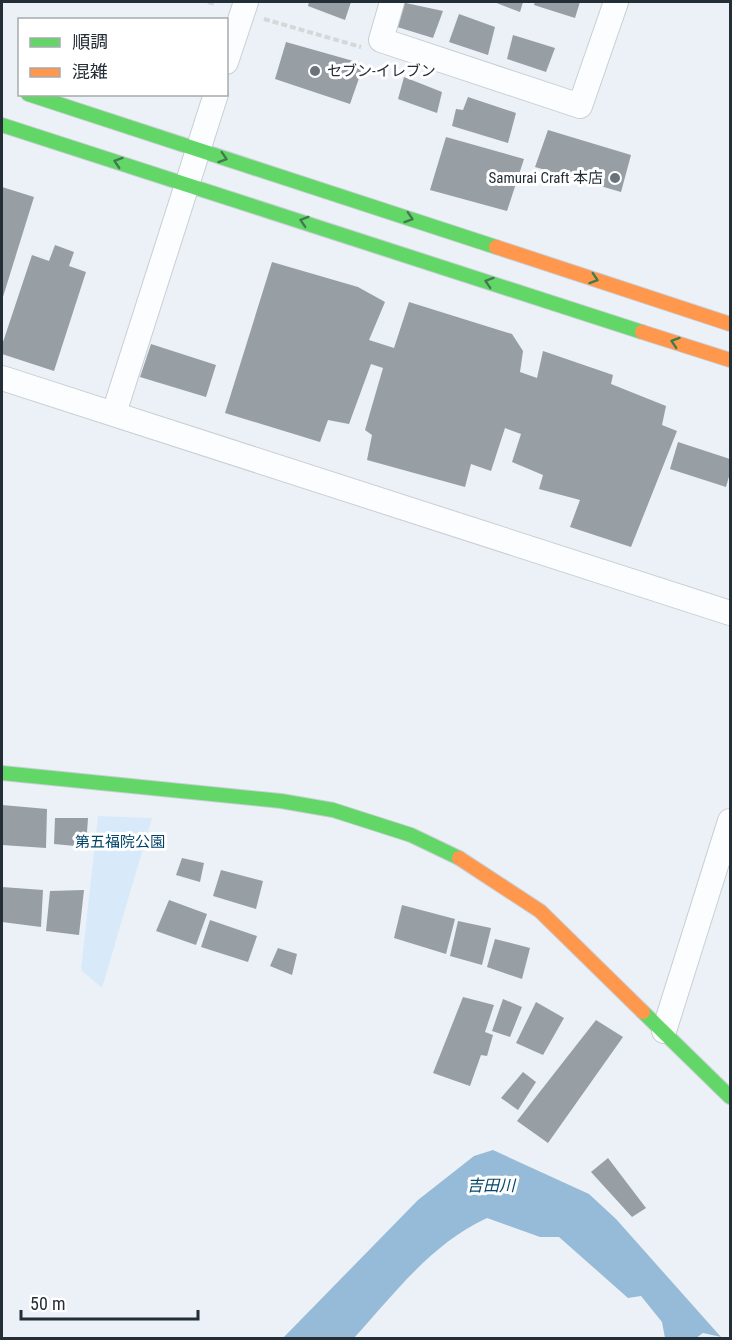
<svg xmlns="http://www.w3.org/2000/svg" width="732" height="1340" font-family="'Roboto Condensed','Noto Sans JP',sans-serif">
	<rect width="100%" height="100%" fill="#ebf1f6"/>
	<path fill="#d8eaf9" d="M98,816L152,818L102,988L81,970Z"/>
	<path fill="#96bbd8" d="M493,1150L589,1194L616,1219L721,1337L703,1333L696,1338H665L662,1322L641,1296L628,1298L559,1237H540L487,1218C431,1244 395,1293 354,1338H283L418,1200L474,1156Z"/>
	<path fill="#979ea4" d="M309,2H351L345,20L308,6Z
		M401,2L443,11L433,38L394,26Z
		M494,2H523L520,12Z
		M535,2H580L575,18L534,5Z
		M459,14L495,27L488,55L449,42Z
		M513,35L555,48L546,72L507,59Z
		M286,42L364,64L350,104L275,79Z
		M404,77L442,92L437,113L398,99Z
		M468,97L516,113L508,143L452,126L456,109L463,110Z
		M548,130L631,155L621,192L535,167Z
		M446,137L524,159L507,211L430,190Z
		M2,187L34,197L2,300Z
		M55,245L74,252L69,266L86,272L54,371L2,354V345L32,255L49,261Z
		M272,262L358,287L385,302L369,340L394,348L409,302L512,334L523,351L520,372L537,378L543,351L613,375L611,384L666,406L662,425L677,431L631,547L570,527L580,500L539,489L543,475L512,462L521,434L505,428L491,471L471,464L465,487L367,460L372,435L365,430L383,368L371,364L349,424L328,420L320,442L225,413Z
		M151,344L216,365L206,397L140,377Z
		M678,442L730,459V473L726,487L670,469Z
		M2,805L47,809L46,848L2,845Z
		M55,818H88L86,847L54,844Z
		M182,858L204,863L200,882L176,875Z
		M221,870L263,881L256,909L213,896Z
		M2,887L43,890L41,927L2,922Z
		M84,890L79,935L46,931L50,891Z
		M169,900L207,914L196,945L156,931Z
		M402,905L455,919L446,954L394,938Z
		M210,920L257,936L248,962L201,947Z
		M458,921L491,928L482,965L450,956Z
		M495,939L530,948L522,979L487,967Z
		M278,948L297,954L292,975L270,966Z
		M463,997L494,1005L485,1032L493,1035L487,1056L481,1055L470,1086L433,1073Z
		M503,999L522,1007L510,1037L492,1031Z
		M536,1002L564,1018L543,1055L516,1043Z
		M596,1020L623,1037L548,1143L517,1121Z
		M523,1072L536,1082L518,1110L501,1098Z
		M608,1158L646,1208L632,1217L591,1172Z"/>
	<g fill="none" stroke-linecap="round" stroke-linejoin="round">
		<defs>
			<path id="street" d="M392,2L381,40L580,106L616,2
				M226,62L246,2
				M2,378L730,613
				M114,413L216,94
				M664,1031L730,821"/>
			<path id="fast" d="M28,94L496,247
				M2,125L642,332
				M2,773L281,801L333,810L411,835L459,858
				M643,1012L730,1097"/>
			<path id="slow" d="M496,247L730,324
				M642,332L730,360
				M459,858L540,911L643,1012"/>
		</defs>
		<use href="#street" stroke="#c8cfd5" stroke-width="26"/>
		<use href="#fast" stroke="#c8cfd5" stroke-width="16"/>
		<use href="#slow" stroke="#c8cfd5" stroke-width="16"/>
		<path stroke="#d5d7d8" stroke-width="4" stroke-dasharray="6 3" stroke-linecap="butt" d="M208,2L216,4
			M264,19L361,47"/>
		<use href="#street" stroke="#fcfdfe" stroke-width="24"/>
		<use href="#fast" stroke="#63d668" stroke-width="14"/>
		<use href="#slow" stroke="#ff974d" stroke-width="14"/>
	</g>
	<defs><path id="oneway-chevron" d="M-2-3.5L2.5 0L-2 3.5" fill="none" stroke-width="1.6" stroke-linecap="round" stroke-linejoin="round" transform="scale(1.5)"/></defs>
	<g stroke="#407a4d">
		<use href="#oneway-chevron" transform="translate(223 158) rotate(18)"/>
		<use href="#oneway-chevron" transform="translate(118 162) rotate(-162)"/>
		<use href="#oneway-chevron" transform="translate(409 218) rotate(18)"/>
		<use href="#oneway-chevron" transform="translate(304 221) rotate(-162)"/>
		<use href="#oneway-chevron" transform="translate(594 279) rotate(18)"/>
		<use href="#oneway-chevron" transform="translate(489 282) rotate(-162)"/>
		<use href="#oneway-chevron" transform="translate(675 342) rotate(-162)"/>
	</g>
	<g fill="#6a727a" stroke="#fff" stroke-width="2">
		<circle cx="315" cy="71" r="6"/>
		<circle cx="615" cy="178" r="6"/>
	</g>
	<g text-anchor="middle" stroke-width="6" stroke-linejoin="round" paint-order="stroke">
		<g font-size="15" fill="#242e37" stroke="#fff" text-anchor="start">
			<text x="327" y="76">セブン-イレブン</text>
			<text x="603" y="183" text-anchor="end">Samurai Craft 本店</text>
		</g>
		<g font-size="15" fill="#03446a" stroke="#fff">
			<text x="120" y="847">第五福院公園</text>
		</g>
		<g font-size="16" font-style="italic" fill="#04456b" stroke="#fff">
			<text x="491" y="1191">吉田川</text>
		</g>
	</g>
	<rect width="732" height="1340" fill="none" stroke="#242e37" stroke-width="6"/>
	<rect x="18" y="18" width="210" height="78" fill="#ffffff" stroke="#a7abaf" stroke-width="1.5"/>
	<rect x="30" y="38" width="30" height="9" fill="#63d668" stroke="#a7abaf" stroke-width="1.5"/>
	<text x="72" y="48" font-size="18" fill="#242e37">順調</text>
	<rect x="30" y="68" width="30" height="9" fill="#ff974d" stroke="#a7abaf" stroke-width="1.5"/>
	<text x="72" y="78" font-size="18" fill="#242e37">混雑</text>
	<path d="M21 1310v9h177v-9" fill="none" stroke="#242e37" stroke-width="3"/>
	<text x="30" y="1310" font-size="18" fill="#242e37" stroke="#ffffff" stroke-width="4.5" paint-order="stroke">50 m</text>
</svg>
